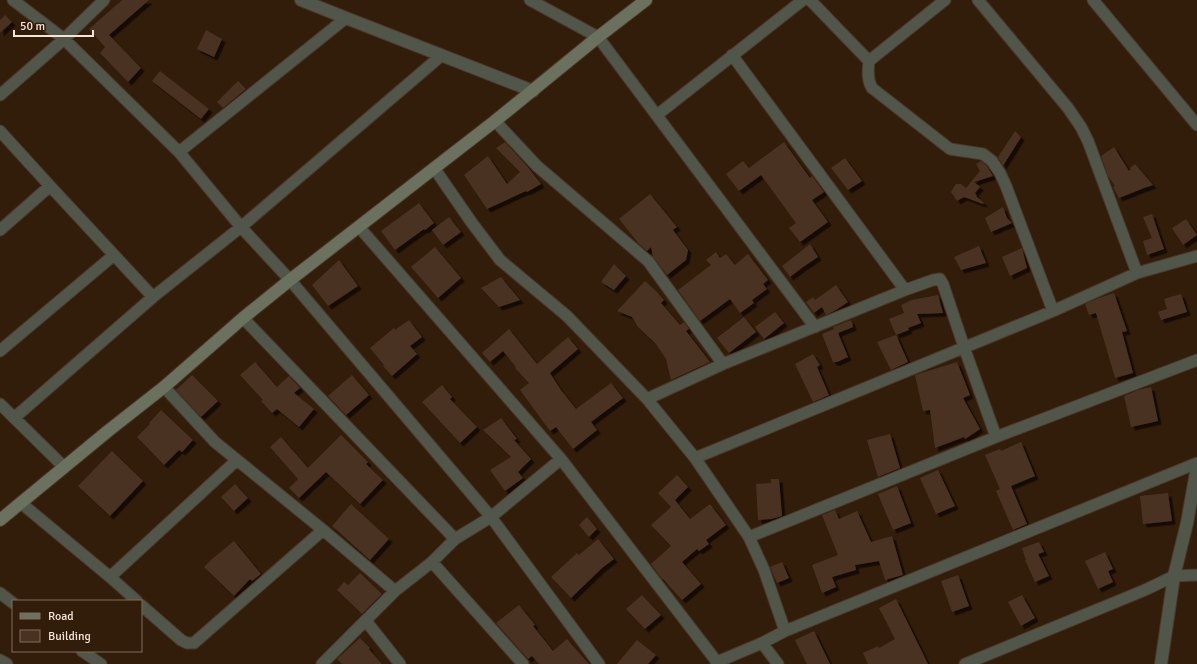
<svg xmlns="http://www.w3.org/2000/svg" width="1197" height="664" font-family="Signika,sans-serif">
	<defs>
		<filter id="shadow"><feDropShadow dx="3.5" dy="3.5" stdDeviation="0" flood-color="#0009"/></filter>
	</defs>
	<rect width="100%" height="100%" fill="#321c0a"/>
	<path fill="#4a3220" filter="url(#shadow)" d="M122,0H149L109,35L141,68L128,82L100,53L105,47L89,29Z
		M5,15L12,22L0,33V20Z
		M206,30L222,39L214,57L197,49Z
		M160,71L209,109L201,119L152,81Z
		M238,81L246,89L223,108L217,102Z
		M1015,131L1021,137L1003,166L998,157Z
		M505,142L527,166L541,184L527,192L526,191L487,209L464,175L488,156L507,184L520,172L496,148Z
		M784,142L810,178L812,176L824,192L812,200L828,222L800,242L789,228L796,223L761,175L739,191L726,174L743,161L749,168Z
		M1114,147L1129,171L1131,169L1130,168L1135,164L1153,185L1144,188L1143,186L1144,188L1119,198L1113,187L1115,186L1108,176L1101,156Z
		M845,158L862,181L848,190L831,168Z
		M981,161L987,166L993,176L974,182L980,187L975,193L977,196H976L984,203L983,204L964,197L957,201L951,192L956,184H961L966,188L980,171L976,164Z
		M650,194L677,227L673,230L688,250L686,260L667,275L653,257L651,247L647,251L639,244L619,219Z
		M419,203L434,223L425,230L424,229L395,250L381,231Z
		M1003,207L1007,218L1012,223L991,232L985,218Z
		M1152,214L1164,249L1147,255L1143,241L1152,238L1143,217Z
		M449,217L461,232L443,245L432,230Z
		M1186,219L1197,235L1183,245L1172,228Z
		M810,244L818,257L803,267L790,277L782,266Z
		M979,246L986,263L961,270L954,257Z
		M435,247L461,278L438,298L411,267Z
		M1022,248L1027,268L1010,276L1002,257Z
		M716,252L720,258L726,254L735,265L748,254L768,280L763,284L767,289L752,300L754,303L740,313L730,299L700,321L678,290L711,265L706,260Z
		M339,260L358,286L328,306L312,285Z
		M614,264L626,276L614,290L601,282Z
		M501,277L520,300L499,307L481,288Z
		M645,281L656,291L664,300L661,303L680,325L684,322L689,329L686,331L710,362L671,380L666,359L656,344L638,327L632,317L617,311Z
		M836,285L848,302L836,310L826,315L822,307L814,313L806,302L813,297L815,300Z
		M1114,293L1127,331L1122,332L1133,373L1115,378L1096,313L1089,315L1085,304L1099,298Z
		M1181,294L1187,312L1161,320L1158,312L1167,309L1164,299Z
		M938,295L943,313L917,314L921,323L908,328L909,330L896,335L889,319L904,313L901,305L912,300Z
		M775,312L784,323L764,339L755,327Z
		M744,317L756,332L729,353L717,338Z
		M409,320L422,337L410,346L417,354L392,376L383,366L384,365L370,348L394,328L395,330Z
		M851,320L853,327L838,333L848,357L837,362H833L822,334L834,329L833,327Z
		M509,329L537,364L568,337L578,349L550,373L561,390L576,409L611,383L623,398L591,422L597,430L573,449L556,427L550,431L520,390L529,383L515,368L516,367L503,351L490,362L482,353Z
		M896,335L908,362L891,370L877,342Z
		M813,354L820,365L817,367L829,395L813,402L795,364Z
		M255,362L277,387L289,376L300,388L294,393L314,409L299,427L277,409L272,413L261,401L263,400L240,375Z
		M957,362L970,395L963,398L980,429L965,439L964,437L935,448L930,410L923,411L915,375Z
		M192,375L218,401L201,417L176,390Z
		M352,375L369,395L346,415L328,396Z
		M442,385L452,397L450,399L477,427L460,443L422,402Z
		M1151,387L1158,421L1131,427L1124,396L1138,390Z
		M161,410L193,440L182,452L179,450L164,465L137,437L150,424L149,423Z
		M501,418L517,439L514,440L531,459L518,472L523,478L505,491L490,470L511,457L483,430Z
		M890,434L900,468L878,477L867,440Z
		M341,435L368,462L366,464L383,480L360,504L326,472L299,498L289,488L298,479L270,447L281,437L308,468Z
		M1021,442L1035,476L1011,486L1027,524L1013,530L996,491L1000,489L985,455L1000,449L1001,451Z
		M112,451L143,481L110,516L78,486Z
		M938,470L955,506L936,514L920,478Z
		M677,475L688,487L675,500L690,519L710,504L726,525L706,540L709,544L699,551L697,549L682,562L701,584L682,600L663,579H662L651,564L671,546L651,525L671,507L658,493Z
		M771,479H779L782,516L771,519L758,520L756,484L771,483Z
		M235,484L248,498L234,511L221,497Z
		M897,486L911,523L893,530L878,494Z
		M1168,493L1172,521L1143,524L1140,496Z
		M351,504L389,539L370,560L332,526Z
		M835,510L839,519L857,511L871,542L892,536L903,575L885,580L879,561L855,565L856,570L832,577L836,587L822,593L812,565L838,555L822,515Z
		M587,517L597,529L589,537L579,525Z
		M598,539L614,559L602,568L571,598L551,577L577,553L579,555Z
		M234,541L261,574L252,581L250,579L234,596L204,567L212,559Z
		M1039,542L1044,552L1038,554L1049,576L1035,582L1025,560H1026L1022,548Z
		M1105,552L1113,569L1108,571L1113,582L1098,589L1085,561Z
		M782,562L789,578L777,583L770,567Z
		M360,573L382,594L362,614L337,590L344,582L348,585Z
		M958,575L969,606L952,612L941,581Z
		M642,595L661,615L645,629L626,609Z
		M1022,595L1035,618L1021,626L1008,602Z
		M896,599L928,664H868L863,653L878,646L879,648L895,639L879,608Z
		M519,605L535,625L533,626L553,651L567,639L589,664H539L532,656L528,659L496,623Z
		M814,631L830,664H807L795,640Z
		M360,638L370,648L369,649L382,664H342L337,659Z
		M637,640L656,655L648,664H617Z"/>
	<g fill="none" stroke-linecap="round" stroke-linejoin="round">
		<defs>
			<path id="minor" d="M13,0L64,39L179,152L241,227L290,280L491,517L599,664
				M530,0L598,37L815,327
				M810,0L869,61C868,70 867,80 872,88L950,149L983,154L992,161L1000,173L1006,186L1053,311
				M978,0L1068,108L1081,127L1088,141L1137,273
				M1093,0L1197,125
				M732,55L905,290
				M869,61L945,0
				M0,95L64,39L104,0
				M657,115L803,0
				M495,121L537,166L648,261L723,364
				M0,131L50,186L153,297
				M179,152L346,18
				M434,168L472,223L500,260L567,316L647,399L695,458L749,537L764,570L785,631
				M359,227L561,459L717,662
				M0,230L50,186
				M243,318L455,539
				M0,351L114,255
				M164,387L215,442L323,530L395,591
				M647,399L723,364L905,290L933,280L940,279L943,284L964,347L996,437
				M0,404L64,467
				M14,418L153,297L241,227L442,55
				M695,458L1053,311L1137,273L1197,256
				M21,503L110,577L137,601
				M749,537L996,437L1197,360
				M432,562L523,664
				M110,577L237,460
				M0,593L13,603
				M141,605L181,640L187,643H194L323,530
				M366,621L400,664
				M762,643L778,664
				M82,651L101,664
				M0,660L7,664
				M322,664L395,591L432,562L455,539L491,517L561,459
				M716,664L717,662L762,643L785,631L1197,463
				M965,664L1145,590L1174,576L1197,575"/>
			<path id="tertiary" d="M301,0L346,18L533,91
				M1161,664L1174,576L1187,523L1197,467"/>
			<path id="secondary" d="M0,520L108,431L164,387L243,318L290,280L495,121L598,37L646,0"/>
		</defs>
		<use href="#minor" stroke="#4d3827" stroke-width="13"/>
		<use href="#tertiary" stroke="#4d3827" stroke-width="14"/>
		<use href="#secondary" stroke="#4d3827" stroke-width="14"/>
		<use href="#minor" stroke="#505649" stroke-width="11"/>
		<use href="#tertiary" stroke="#505649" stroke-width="12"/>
		<use href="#secondary" stroke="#6a725f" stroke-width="12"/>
	</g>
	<rect x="12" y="600" width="130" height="52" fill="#321c0a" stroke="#806c5d"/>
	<rect x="20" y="613" width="20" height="6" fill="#6a725f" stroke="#806c5d"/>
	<text x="48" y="620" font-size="12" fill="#f4e4d9">Road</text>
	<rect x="20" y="630" width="20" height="12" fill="#4a3220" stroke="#806c5d"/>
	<text x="48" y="640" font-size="12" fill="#f4e4d9">Building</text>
	<path d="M14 30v6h79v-6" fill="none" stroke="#f4e4d9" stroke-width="2"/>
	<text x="20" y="30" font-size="12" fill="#f4e4d9" stroke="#321c0a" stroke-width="3" paint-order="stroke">50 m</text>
</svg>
